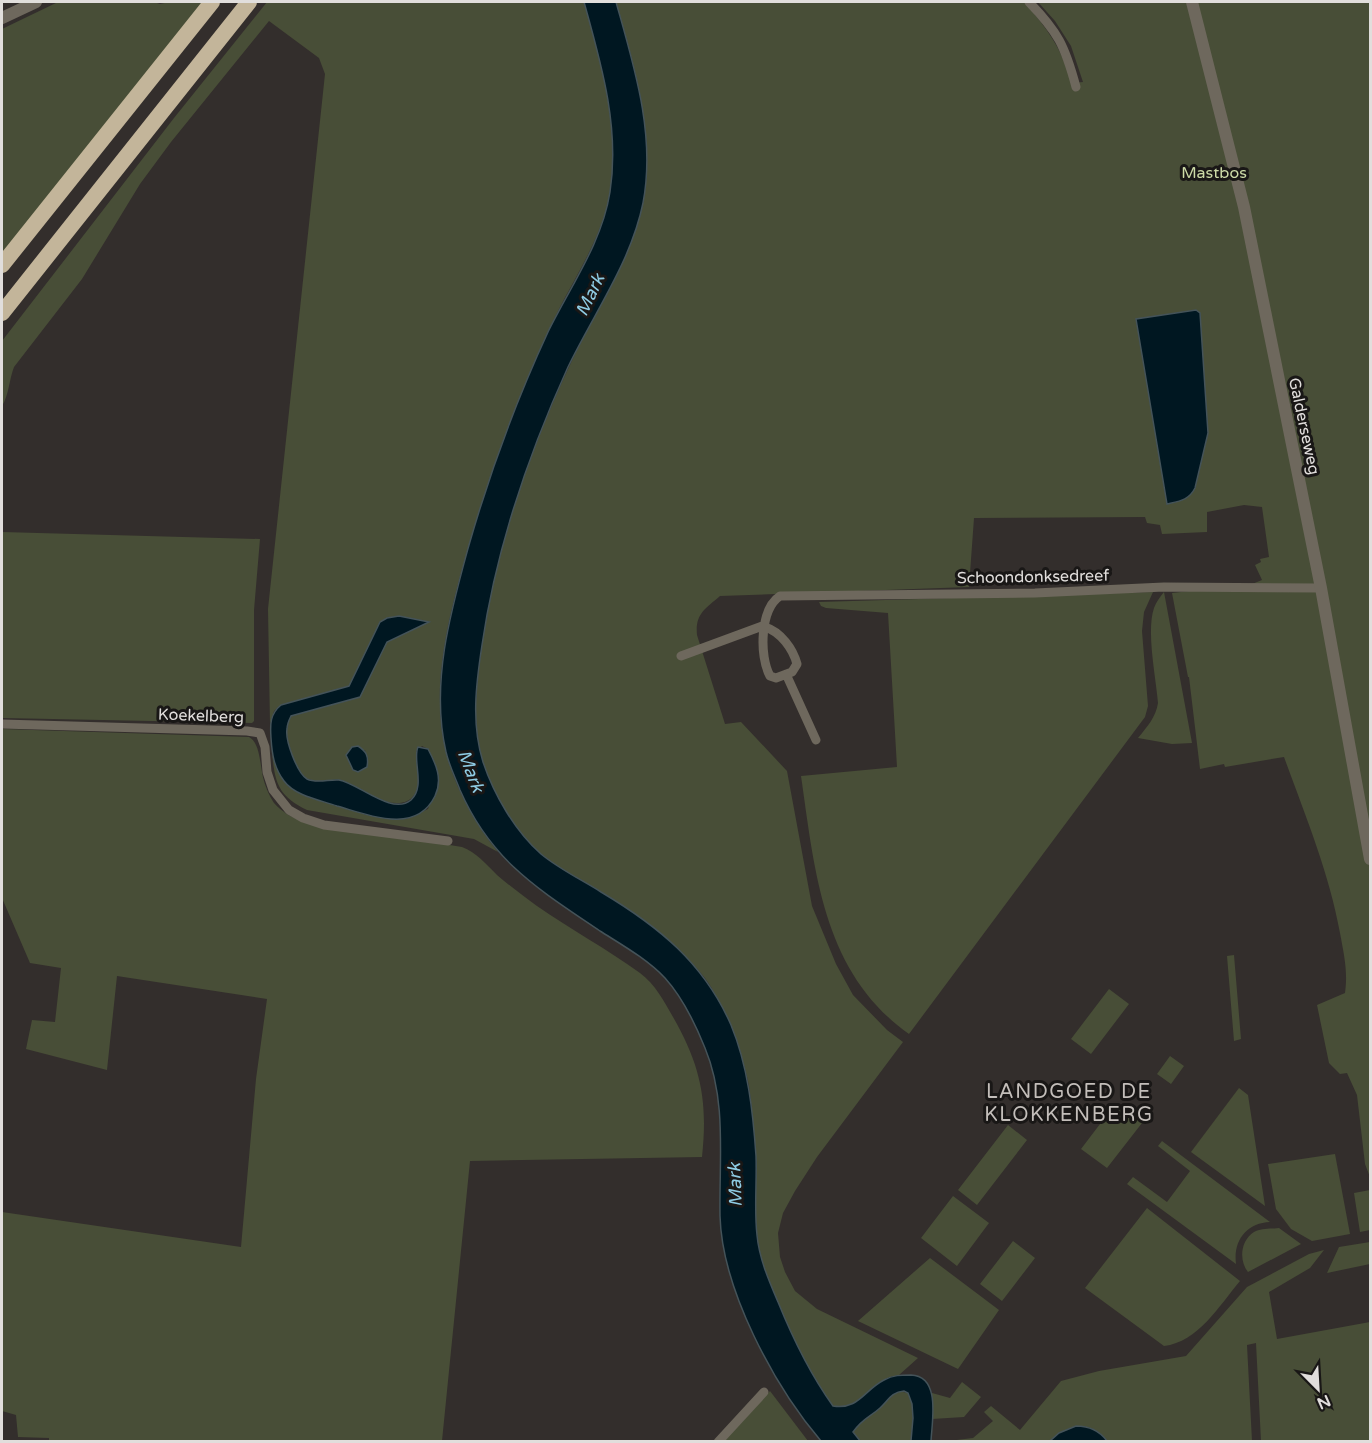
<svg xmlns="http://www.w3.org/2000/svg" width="1372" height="1443" font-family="'Varela Round',sans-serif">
	<rect width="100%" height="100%" fill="#332e2c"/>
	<path fill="#484e37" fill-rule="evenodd" d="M58,2H154L160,4L169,2H204L2,257V29Z
		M267,2H584C602,64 623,133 609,198C600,240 576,275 557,313C521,387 493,464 470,542C451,607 429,684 446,752C455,788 475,824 498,852L474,839L307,810C278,796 275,783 272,753L276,768L317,799L364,814L397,819H406L428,809L439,777L428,749L422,746L416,752C423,789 418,814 374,798C365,794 358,788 349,784C335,779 321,784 308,779C297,774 285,741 287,729C287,725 289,720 291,716L360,697L387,642L428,622H380L349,686L281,705L274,711L270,724L268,609L325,74L319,58L269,21L171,142L140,184L82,279L14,367C9,380 9,395 2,406V341L174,118ZM365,750L368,760L367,767L354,770L346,755Z
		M616,2H1024C1047,28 1062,49 1072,83L1083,82L1071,46L1055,21L1038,2H1370V1177L1365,1164L1357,1095L1347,1073L1340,1074L1329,1063L1317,1005L1345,993C1348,971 1344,955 1340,933C1329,872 1305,815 1284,757L1225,767L1224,764L1200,769L1189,677H1188L1172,593L1252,584L1262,580L1255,565L1261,562L1260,559L1269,557L1262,507L1244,505L1207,512V532L1162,534L1160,525L1147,523L1145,517L974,518L969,587L720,596C705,609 695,614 697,635L725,724L741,722L787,771L812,906L836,964L853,995L887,1030L903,1042L817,1157L795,1191L783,1213L778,1233L780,1257L785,1272L795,1291L817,1309L918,1358L899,1375L877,1384L866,1395L851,1406L845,1408L833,1406C810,1374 793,1339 778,1302C769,1281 759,1258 757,1235C754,1209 757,1182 756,1156C754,1133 752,1109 749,1086C745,1062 735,1041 726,1019C719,1001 712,985 699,971C691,961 680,953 670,945C650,927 630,910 608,896C586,882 561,871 541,854C515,831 493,795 483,762C471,723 476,684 482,645C496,549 528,455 569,367C594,313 631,262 643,203C656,135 634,66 616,2Z
		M2,532L260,539L254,610V721L252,723L2,718Z
		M1153,592L1144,612L1142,631L1148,706L1145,717L909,1034C823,973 815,873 801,776L897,767L888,613L826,608L821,606L819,602Z
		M1164,592L1192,743L1172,744L1138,738C1147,727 1156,717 1158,703C1156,677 1146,632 1154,608C1156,602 1160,597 1164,592Z
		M2,729L249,737C261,743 260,769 264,781C266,788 270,797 274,803C282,812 291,817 302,821L462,847C476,852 486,864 497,875C510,886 523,896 537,906C570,929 607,949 640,973C655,984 664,1001 673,1017C701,1066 708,1101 702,1157L470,1161L442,1441H49V1438L18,1437L16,1415L2,1411V1212L241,1247L256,1079L267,999L117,976L107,1070L26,1049L32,1020L55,1022L61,968L30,963L2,898Z
		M1234,955L1241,1039L1234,1041L1227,956Z
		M1109,989L1129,1004L1091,1054L1071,1039Z
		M1170,1056L1184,1066L1171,1084L1157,1074Z
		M1239,1088L1248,1095L1265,1206L1191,1152Z
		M1116,1103L1142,1123L1107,1168L1081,1149Z
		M1008,1125L1027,1140L977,1205L958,1190Z
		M1162,1141L1270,1222C1247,1223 1233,1240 1236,1264L1127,1184L1133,1177L1167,1202L1190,1171L1158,1146Z
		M1335,1154L1350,1234L1312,1241L1291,1229L1276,1209L1268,1164Z
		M1370,1190V1230L1360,1232L1354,1193Z
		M953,1196L989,1223L957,1266L921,1238Z
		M1147,1208L1240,1281C1219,1306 1198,1342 1164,1346L1085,1288Z
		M1279,1228L1301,1244L1248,1272C1239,1261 1240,1241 1254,1232C1261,1228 1271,1229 1279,1228Z
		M1013,1241L1035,1258L1002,1301L980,1284Z
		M1370,1242V1264L1327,1273L1339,1247Z
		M1324,1250L1310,1268L1269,1292L1277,1339L1370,1322V1441H1261L1256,1343L1247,1345L1252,1441H1107C1092,1419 1067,1426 1050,1441L940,1442L973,1438L993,1421L984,1412L991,1406L1020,1430L1061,1381L1099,1371L1186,1356L1247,1287L1309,1254Z
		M930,1258L999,1310L958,1369L858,1321Z
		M962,1382L981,1397L964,1417L932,1419V1393L950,1398Z
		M770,1391L808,1441L720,1442L742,1422Z
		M898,1391L908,1393L912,1404L913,1418L911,1441H861L853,1432L862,1420L879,1409L891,1395Z"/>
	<path fill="#001721" stroke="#445359" stroke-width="1.5" d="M584,2H616C634,66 656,135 643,203C631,262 594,313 568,367C528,455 496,549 482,645C476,684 471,723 483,762C494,795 515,831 541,854C559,869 582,880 601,892C658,926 704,963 731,1025C748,1066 753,1112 756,1156C757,1182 754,1209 757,1235C759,1258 769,1281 778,1302C793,1339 810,1374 833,1406C859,1410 864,1390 884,1380C893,1375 901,1375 911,1375C941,1376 932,1421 931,1441H911L913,1418L912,1404L908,1393L904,1391C891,1392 888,1401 880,1408C869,1418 863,1418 853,1432L861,1442L821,1441C774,1386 722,1289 720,1216C719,1159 727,1101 705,1048C695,1023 683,998 665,978C647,959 622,945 600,931C538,889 491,861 460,790C455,777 449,765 446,752C430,683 451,610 469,545C490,472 516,401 548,332C570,287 602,243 610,192C620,127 601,63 584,2Z
		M1196,310L1200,313L1208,433L1195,488C1189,500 1180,501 1167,504L1136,319Z
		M399,616L429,622L387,642L360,697L291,716C289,720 287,725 287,729C285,740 297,773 307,779C317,784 329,779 339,780C358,783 392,816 411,800C426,786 412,760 418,747L428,749C436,764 443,779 435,796C416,835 369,815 337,806C320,800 295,796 284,781C274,768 272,754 271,738C270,724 270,714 281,705L349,686L380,622L387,618Z
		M358,746C366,751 369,756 367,767L358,772L353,770L346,755L352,747Z
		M1076,1426C1089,1426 1099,1430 1107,1441H1050L1059,1433Z"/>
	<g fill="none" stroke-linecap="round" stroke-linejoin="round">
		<path stroke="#6e685d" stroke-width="9" d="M1029,2C1058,32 1065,46 1076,87
			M765,627C781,632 793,649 797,664L792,672L776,678L770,676C759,656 760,609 780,596L1035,593L1164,587L1321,588
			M681,656L765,625
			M786,674L816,740
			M2,724L247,731L260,733L265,747L267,772L273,790L289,810L303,818L324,825L448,841
			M718,1442L764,1392"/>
		<path stroke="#6e685d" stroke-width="12" d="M1192,2L1244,207L1321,588L1370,859
			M2,18L36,2"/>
		<path stroke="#c3b59a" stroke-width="16" d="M2,265L212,2
			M2,313L249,2"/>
	</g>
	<g text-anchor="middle" stroke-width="6" stroke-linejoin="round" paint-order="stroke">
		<g font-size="16" fill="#cddba7" stroke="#191716">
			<text x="1214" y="178">Mastbos</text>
		</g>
		<g font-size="16" fill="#e1dedc" stroke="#191716">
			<text transform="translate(1305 426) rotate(78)" y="6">Galderseweg</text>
			<text transform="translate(1033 576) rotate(-1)" y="6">Schoondonksedreef</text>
			<text transform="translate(201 715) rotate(2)" y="6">Koekelberg</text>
		</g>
		<g font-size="18" font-style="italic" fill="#8fcce4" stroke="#191716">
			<text transform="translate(590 295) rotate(-65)" y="6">Mark</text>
			<text transform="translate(471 771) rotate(69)" y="6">Mark</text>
			<text transform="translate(735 1185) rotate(-92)" y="6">Mark</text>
		</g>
		<g font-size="20" letter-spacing="1.5" fill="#c3beba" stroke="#191716">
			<text x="1069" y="1098">LANDGOED DE<tspan x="1069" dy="23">KLOKKENBERG</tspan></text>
		</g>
	</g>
	<rect width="1372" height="1443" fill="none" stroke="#e1dedc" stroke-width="6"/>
	<g transform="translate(1318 1389) rotate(156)" stroke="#191716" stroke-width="4.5" paint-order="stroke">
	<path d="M0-4.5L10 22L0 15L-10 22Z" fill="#e1dedc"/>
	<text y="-9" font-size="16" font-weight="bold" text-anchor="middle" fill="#e1dedc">N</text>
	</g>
</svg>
